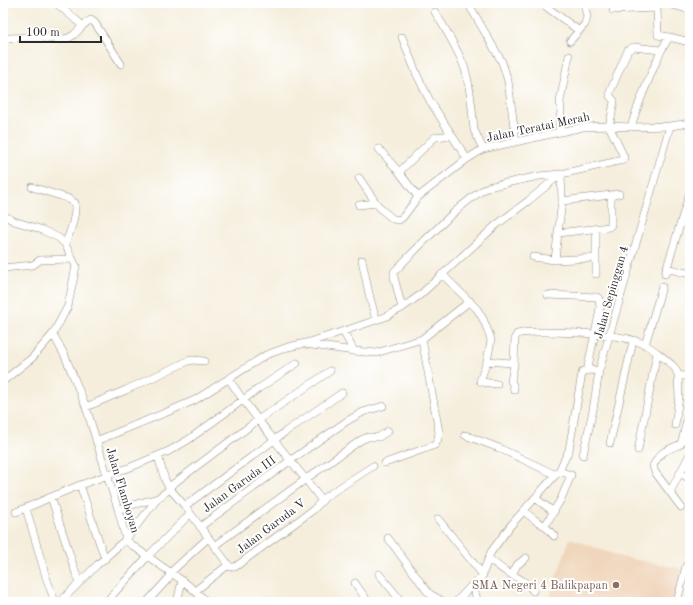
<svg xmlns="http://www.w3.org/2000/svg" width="693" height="605" font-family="'Old Standard TT',serif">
	<rect width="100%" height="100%" fill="#fff"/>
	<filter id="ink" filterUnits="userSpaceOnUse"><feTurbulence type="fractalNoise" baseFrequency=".025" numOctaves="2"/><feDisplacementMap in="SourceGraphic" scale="8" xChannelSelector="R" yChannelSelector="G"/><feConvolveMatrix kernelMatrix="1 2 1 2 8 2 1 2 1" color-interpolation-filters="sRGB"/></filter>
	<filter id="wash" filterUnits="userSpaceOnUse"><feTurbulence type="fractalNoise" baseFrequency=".012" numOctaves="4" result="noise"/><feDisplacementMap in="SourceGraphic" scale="16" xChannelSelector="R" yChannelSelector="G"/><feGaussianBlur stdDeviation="0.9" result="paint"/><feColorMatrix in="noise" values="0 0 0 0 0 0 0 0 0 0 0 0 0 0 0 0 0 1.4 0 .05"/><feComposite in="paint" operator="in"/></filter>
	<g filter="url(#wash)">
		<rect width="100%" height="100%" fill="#f5eedc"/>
		<path fill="#f0d6bc" d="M570,538L618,556L682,569L674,602H548Z"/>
	</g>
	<g filter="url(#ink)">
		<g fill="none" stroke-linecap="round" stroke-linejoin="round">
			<defs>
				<path id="minor" d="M56,3L82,25
					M468,3L502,62L508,81L516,142
					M541,3L578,30
					M659,3L657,8L658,35L669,37
					M666,3L690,10
					M613,10L657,8
					M435,12C446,30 458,49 465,69C471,89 472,109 474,130L476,134L483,149
					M402,37L417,75L430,101L467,159
					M3,38C16,38 28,37 41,38C48,38 57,40 63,39C77,38 80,24 91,20L95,23L121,64
					M570,41L585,24L587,17L584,3
					M661,51L669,37L690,42
					M559,132L561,110L560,101L569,56
					M379,149L399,172L418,197
					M399,172L434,138L436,137L452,135
					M359,178L376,203L382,210L393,219L399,220L403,217L418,197L467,159L483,149L583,127L609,126L631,127L670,126L690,123
					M32,187L67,198L75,203C76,217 71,231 65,244
					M562,201L619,194
					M359,205L376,203
					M3,215L14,221L40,229L59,238L65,244L76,266L68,306L53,334L32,358L3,381
					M558,233L609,227L611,225V195
					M533,257L555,260L596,258
					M362,260L369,294L376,320
					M3,268L33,265L40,260L72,259
					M666,268L690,274
					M442,274L477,309L483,319L490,336L491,341L487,361L480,381L482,382L497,384
					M596,274V228
					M665,274L690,192
					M548,295L597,297L599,299L600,307L599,314L587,371
					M402,308L394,277V272C412,253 430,235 449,217C461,206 474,195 488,187L539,176L561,174L562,201L558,233L555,260
					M343,331L354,351
					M53,334L65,356L86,407L107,475L118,509L126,539L127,541L133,546L187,584L206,601
					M305,344L354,351L376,353L422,339
					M645,345L662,287
					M487,361L511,363L514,365
					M229,379C247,408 269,433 290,460C301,473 312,487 322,501
					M514,390L513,385L511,381L514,365L515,338L517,334C527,331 538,332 548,332C576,333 619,333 644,344C652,348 668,361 674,367C676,369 677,372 678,375L690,377
					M86,407L126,390L188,361L193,360L204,361
					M675,425L679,397L678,375
					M465,435L499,448L556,475
					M96,441L172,410L195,400L266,355L288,347L310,342L353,328L376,320L385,317L402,308L420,295L495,226L528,201L561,174L623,160L624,157L609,126L612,113L614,101L610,96V92L628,50L634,47L660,50L661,51C650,76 639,100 631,127
					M610,443L633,341
					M638,450L657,353
					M583,455L593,410L599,371L670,126
					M158,456L165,480L170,489L185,506L230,567H235L313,510L321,502L325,497L373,466
					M385,463L435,445L438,439L439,432L422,339L470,301
					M680,473L690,479
					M80,485L105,559
					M169,487L258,420L330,371
					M670,492L690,454
					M51,497L79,583
					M535,498L554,512
					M185,506L285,432L342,393
					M681,507L655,472L653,466C660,451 667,450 681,444C685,431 687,418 690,405
					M26,508L46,577L55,602
					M118,509L158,498
					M524,511L535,520L545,526L554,536
					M16,512L33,505L51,497L80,485L131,467L169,451L188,440L258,389L297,363
					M438,519L483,575
					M545,526L561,499L571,475L559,471
					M200,527L291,460L347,421L363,412L383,406
					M388,538L427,591L430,594L444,602
					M214,546L306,479L361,440L368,437H379L388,431
					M489,559C495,563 500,568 507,572C517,578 527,581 533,591
					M379,574L402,602
					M512,575L517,565L526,558
					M355,583L368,602
					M471,586L474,590L478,602
					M195,591L228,565
					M60,602L97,565L126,539L158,498L170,489
					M106,602L148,556L190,514
					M147,602L168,579L171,572L208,538
					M177,602L182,581
					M456,602L471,586L481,578L491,552L511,525L559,471L569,450L582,373L583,371L591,370L599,371
					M677,602L686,566L690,561"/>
			</defs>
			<use href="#minor" stroke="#908c84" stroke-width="8"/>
			<use href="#minor" stroke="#fff" stroke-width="7"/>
		</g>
	</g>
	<circle fill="#8d6e63" stroke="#fff" stroke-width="1.5" cx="616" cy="585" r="4"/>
	<g text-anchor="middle" stroke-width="4" stroke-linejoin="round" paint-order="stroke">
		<g font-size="12" fill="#2b2b2b" stroke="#fff">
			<text transform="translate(538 127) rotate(-12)" y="4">Jalan Teratai Merah</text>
			<text transform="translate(611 292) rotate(-74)" y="4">Jalan Sepinggan 4</text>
			<text transform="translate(239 484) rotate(-36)" y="4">Jalan Garuda III</text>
			<text transform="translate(123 490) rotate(73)" y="4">Jalan Flamboyan</text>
			<text transform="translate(271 526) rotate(-37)" y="4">Jalan Garuda V</text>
		</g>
		<g font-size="12" fill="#785e54" stroke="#fff" text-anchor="end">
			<text x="608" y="589">SMA Negeri 4 Balikpapan</text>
		</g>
	</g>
	<rect width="693" height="605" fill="none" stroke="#fff" stroke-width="16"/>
	<path d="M20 36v6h81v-6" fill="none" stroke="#2b2b2b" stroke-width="2"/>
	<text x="26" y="36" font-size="12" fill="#2b2b2b" stroke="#ffffff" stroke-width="3" paint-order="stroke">100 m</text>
</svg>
